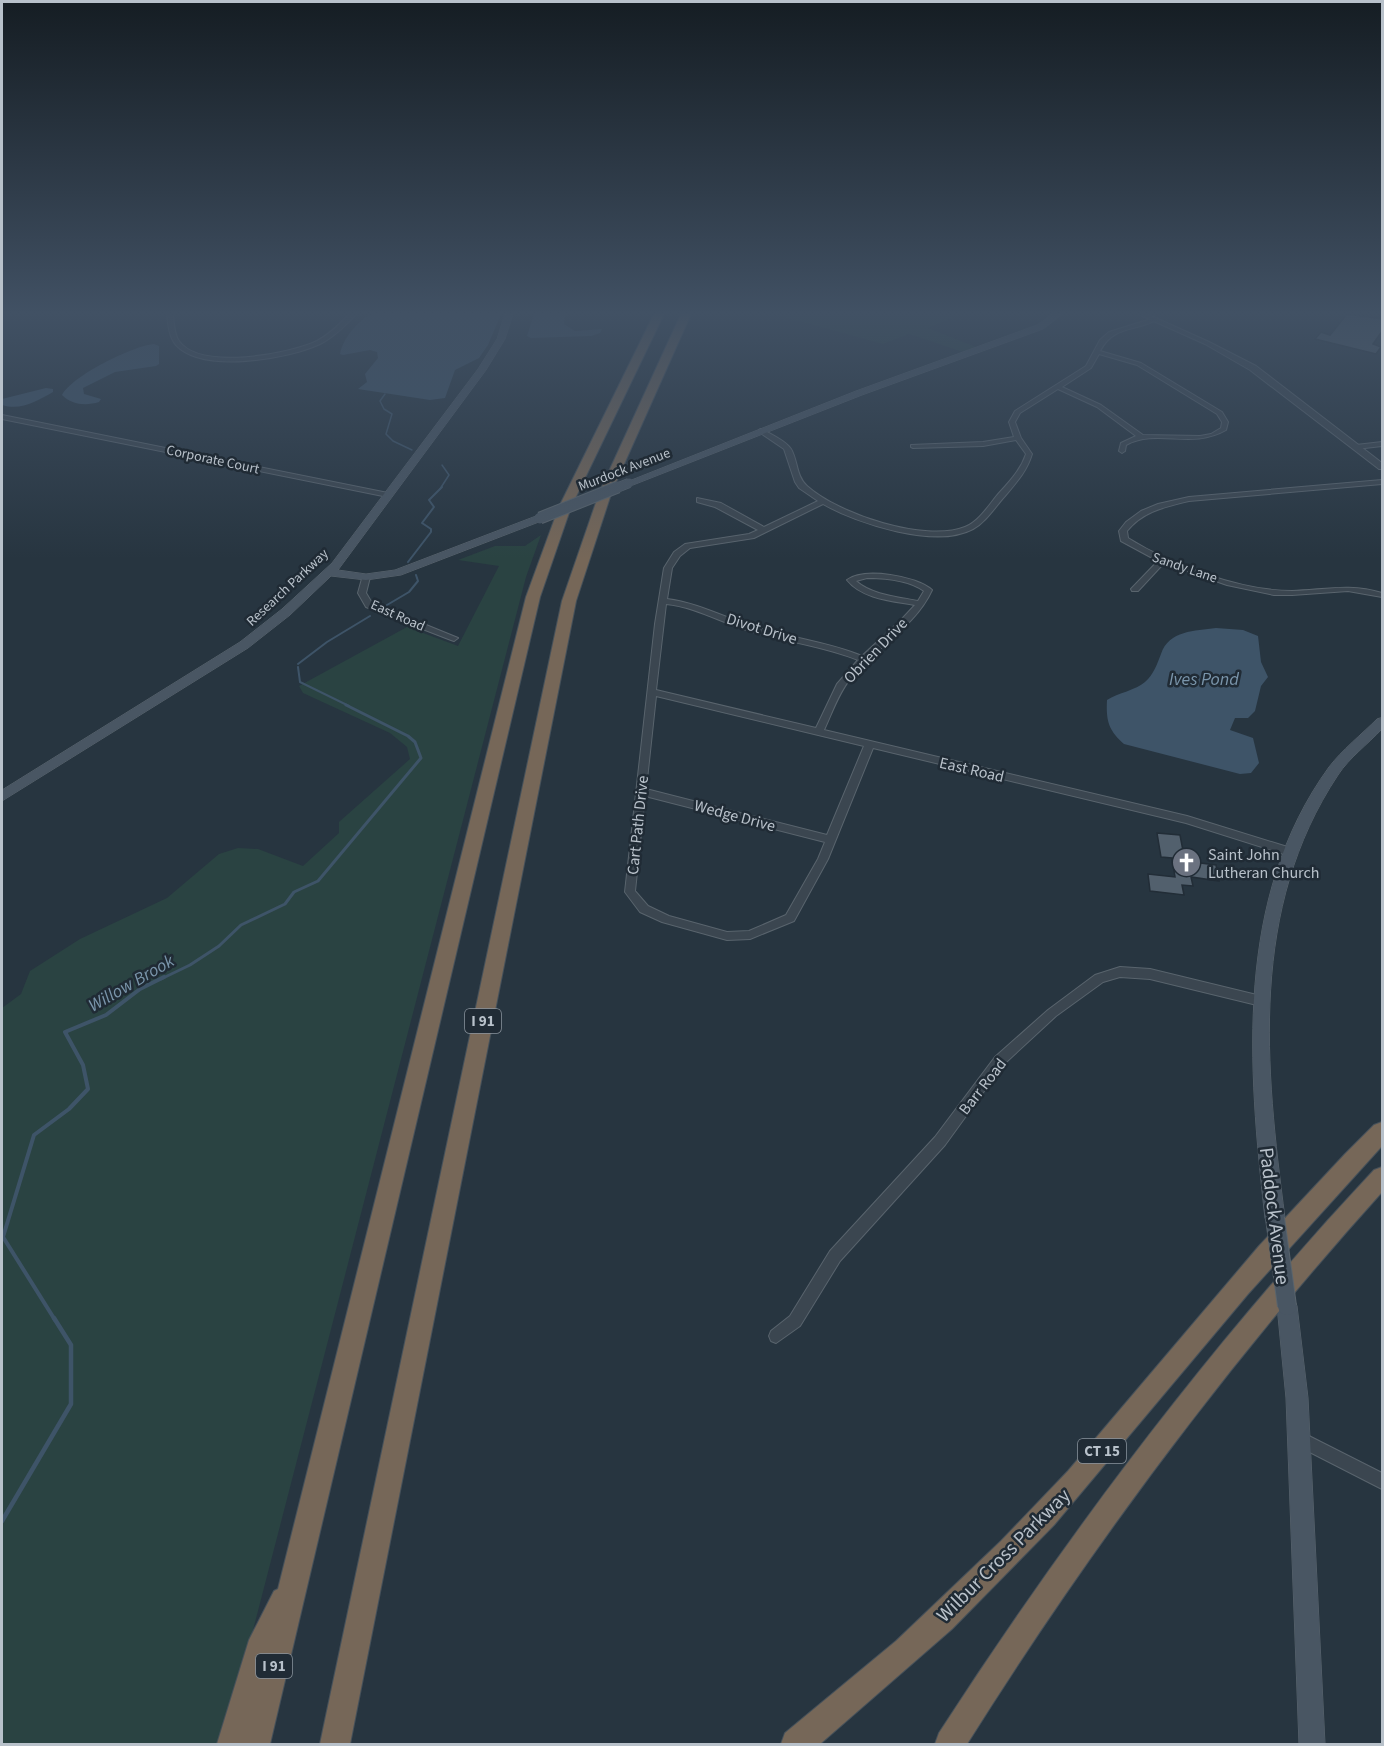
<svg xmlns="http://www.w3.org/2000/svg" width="1384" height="1746" font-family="'Source Sans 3',sans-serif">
	<rect width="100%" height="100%" fill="#273540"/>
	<path fill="#2a4342" d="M773,314H960L928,328L976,347L963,352L909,334L883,344Z
		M541,535L526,577L238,1688L217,1744H2V1008L21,994L30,971L80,939L167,898L219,854L238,848L258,849L303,866L339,833V822L410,759L407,747L390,733L303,693L299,686L407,627L458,646L499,566L458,560L495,546H525Z"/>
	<path fill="#3e5468" d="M371,314H501L488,345L479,358L455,370L445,398L430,400L358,389L367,382L365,374L378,358L377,352L370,350L343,355L340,354C343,338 357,322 371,314Z
		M534,314H565L564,324L575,331L602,329L600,333L591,336L531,338L527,336Z
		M154,344L159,346V364L156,366L115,372L83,388L84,394L101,399L99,402C86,406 72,405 62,395C72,376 132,346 154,344Z
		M46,388L53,389V392C37,401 21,411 2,405V399Z
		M1216,628L1243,630L1258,636L1261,662L1268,677L1261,686L1255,711L1248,718H1235L1230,730L1253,738L1259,763L1251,773L1240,774L1124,744C1108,730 1106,720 1107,700C1118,693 1136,690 1145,682C1154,674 1157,664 1161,654C1169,630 1195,631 1216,628Z"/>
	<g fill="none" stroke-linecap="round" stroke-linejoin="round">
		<path stroke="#3e5468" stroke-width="1.5" d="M385,394L380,401L384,409L392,414L386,434L393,441L412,450
			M440,489L449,475L442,465"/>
		<path stroke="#3e5468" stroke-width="2" d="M408,562L431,532V529L422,523L434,507L429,500L442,487
			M387,605L409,592L418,581L416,575
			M298,664L327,642L370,616
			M298,667L300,682L349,706"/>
		<path stroke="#3e5468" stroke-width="3" d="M161,979L190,965L219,946L241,925L285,904L294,892L318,881L421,758L415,742L408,736L346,705"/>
		<path stroke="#3e5468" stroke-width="4" d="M55,1320L3,1237L34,1135L69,1109L88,1089L83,1065L65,1032L106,1015L140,989L164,977"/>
		<path stroke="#3e5468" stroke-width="4.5" d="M2,1521L71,1404V1345L54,1318"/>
	</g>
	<path fill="#52606d" stroke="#222d37" stroke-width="1.5" d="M1347,314L1383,319V330L1373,344L1381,347L1376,354L1315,339L1321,332L1330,335Z
		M1157,833L1180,835L1185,861L1216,865L1219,881L1191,877L1193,886L1182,885L1184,895L1150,891L1148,874L1175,877L1172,858L1161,857Z"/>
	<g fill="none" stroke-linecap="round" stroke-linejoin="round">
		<defs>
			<path id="minor" d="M167,314H173C174,323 174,334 179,341C200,371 290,354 317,341C330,334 340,324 349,314H356C345,326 334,337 320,344C288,359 203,374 176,345C169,337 168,324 167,314Z
				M1151,319L1156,320C1134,332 1114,325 1100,351L1141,363L1222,412L1228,422L1226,430C1191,450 1158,428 1126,445L1125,451L1122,453L1119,451L1121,443L1136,436L1097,407L1058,389L1020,413L1015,422L1021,438L1032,454C1027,471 1016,483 1005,496C995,507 986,522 973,529C936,549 858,524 823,504L754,538L690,548L680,556L672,568L667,599C699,603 725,618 755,627C791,638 828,642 862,656L901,620L915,605C893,601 862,599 847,580C864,567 917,576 932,590C915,627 875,648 850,679C838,694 832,713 824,730L1187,816L1294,849L1295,852L1294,855L1290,856L1186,823L873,748L828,859L794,921L750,939L727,940L662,922L640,912L625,892L655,624L664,568L674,552L685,544L749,534L758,530L715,507L697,502V498L721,503L764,527L818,501L799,488L795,482L784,449L759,432V430L761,429C769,433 786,441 791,449C798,461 796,476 807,486C838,514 925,543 965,527C980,521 990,503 1000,492C1011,480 1021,469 1026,454L1016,440L983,446L913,448L911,447V445L983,442L1014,437L1009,422L1015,411L1086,366L1100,340L1109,332ZM1099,354L1137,365L1217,414L1222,422L1221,428L1211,434L1200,436L1143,435L1101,405L1062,387L1091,368ZM867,578C884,578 909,580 924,591L918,601C898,597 872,595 856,581ZM666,604C696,607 722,623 750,631C786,642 823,646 858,660L837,684L816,728L656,690ZM656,696L864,746L827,835L646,789ZM645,796L825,842L818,859L786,915L749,931L727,932L669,916L648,906L635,891Z
				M2,415L388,493L392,495L388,497L2,419Z
				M1382,442V446L1356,449L1353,447L1356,445Z
				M1382,480V484L1189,501C1165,507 1143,511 1127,531L1128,538C1171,565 1241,591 1292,591C1324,590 1350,583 1382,593V597L1348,591L1292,595H1274L1227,585L1164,563L1138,591H1132L1131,589L1158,561L1121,541L1119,531L1126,522L1141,511L1158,504L1189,497Z
				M363,575H366L370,577L366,593L372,603L458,638L454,641L451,640L366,607L358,593Z
				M1120,967L1150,969L1261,996L1265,998L1267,1001L1265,1004L1261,1006L1150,979L1120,977L1103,982L1056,1016L1003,1065L945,1145L840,1261L800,1326L776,1343L771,1341L769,1336L771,1331L790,1316L830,1251L935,1137L995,1057L1048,1010L1095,975Z
				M1299,1431L1382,1473V1489L1294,1444L1291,1439L1294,1434Z"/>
			<path id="tertiary" d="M1138,314H1147L1209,342L1256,366L1382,463V469H1379L1250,370L1205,344Z"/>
			<path id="secondary" d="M505,314H513L505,339L486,370L338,570L366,574L395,570L536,516H544V520L401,575L366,580L331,576L290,615L248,648L2,801V790L240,642L282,609L332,563L478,369L497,339Z
				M1053,314H1063L1043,329L862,395L633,485L624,483L856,391L1037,325Z
				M1382,718V729C1368,744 1349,758 1338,775C1249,909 1265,1066 1285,1218L1282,1224L1275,1227L1268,1224L1265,1218C1248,1066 1234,898 1329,767C1342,750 1362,734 1377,719Z
				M1287,1296L1294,1299L1297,1306L1308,1398L1325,1744H1299L1286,1398L1277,1306L1280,1299Z"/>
			<path id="motorway" d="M654,314H664L571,507L540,597L270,1744H217L249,1640L274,1591L278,1589L526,597L559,507Z
				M681,314H691L612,491L576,601L350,1744H320L562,601L600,491Z
				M1382,1122V1146L1248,1294L1054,1525L952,1629L820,1744H781L785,1733L896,1641L1001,1541L1068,1471L1259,1246L1345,1154L1374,1125Z
				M1382,1167V1192C1227,1364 1090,1548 967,1744H935L939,1733C1069,1532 1211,1344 1374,1170Z"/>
		</defs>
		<use href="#minor" stroke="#59646d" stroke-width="2"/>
		<use href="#tertiary" stroke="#59646d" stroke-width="2"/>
		<use href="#secondary" stroke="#59646d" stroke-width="1"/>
		<use href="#motorway" stroke="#46515a" stroke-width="2"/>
		<use href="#minor" fill="#3b4650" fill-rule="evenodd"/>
		<use href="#tertiary" fill="#3b4650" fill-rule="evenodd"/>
		<use href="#secondary" fill="#495663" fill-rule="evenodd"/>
		<use href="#motorway" fill="#766758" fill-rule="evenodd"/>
		<defs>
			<path id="secondary-bridge-far2" d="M614,489L629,483"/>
			<path id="secondary-bridge-far1" d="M540,518L618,487"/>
			<path id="secondary-bridge" d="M1275,1218L1287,1306"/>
		</defs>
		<use href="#secondary-bridge-far2" stroke="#59646d" stroke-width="10" stroke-linecap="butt"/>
		<use href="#secondary-bridge-far1" stroke="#59646d" stroke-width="13" stroke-linecap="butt"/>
		<use href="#secondary-bridge" stroke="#59646d" stroke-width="20" stroke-linecap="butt"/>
		<use href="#secondary-bridge-far2" stroke="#495663" stroke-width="9"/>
		<use href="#secondary-bridge-far1" stroke="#495663" stroke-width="11"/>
		<use href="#secondary-bridge" stroke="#495663" stroke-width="18"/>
	</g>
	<linearGradient id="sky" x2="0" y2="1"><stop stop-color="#151d23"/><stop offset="0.56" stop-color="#415164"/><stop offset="1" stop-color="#415164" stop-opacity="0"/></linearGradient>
	<rect width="1384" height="559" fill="url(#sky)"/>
	<defs>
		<symbol id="church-disc" viewBox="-11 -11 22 22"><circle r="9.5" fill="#6b7280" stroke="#202b35"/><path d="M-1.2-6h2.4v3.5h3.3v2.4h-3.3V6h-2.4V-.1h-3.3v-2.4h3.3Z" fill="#fff"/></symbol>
	</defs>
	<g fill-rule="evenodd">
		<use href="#church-disc" x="1170" y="846" width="33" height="33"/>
	</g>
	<g text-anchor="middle" stroke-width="5" stroke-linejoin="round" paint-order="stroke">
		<g font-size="14" fill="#b8c1ca" stroke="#202b35">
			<text transform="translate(213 459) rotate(12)" y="5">Corporate Court</text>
			<text transform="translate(624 469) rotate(-21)" y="5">Murdock Avenue</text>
			<text transform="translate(1185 567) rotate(19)" y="5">Sandy Lane</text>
			<text transform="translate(287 587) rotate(-43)" y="5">Research Parkway</text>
			<text transform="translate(398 615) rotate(24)" y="5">East Road</text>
		</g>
		<g fill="#202b35" stroke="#8a949d" stroke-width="1.5">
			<rect x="465" y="1009" width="36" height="24" rx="4.5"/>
			<rect x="1078" y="1439" width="48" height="24" rx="4.5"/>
			<rect x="256" y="1654" width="36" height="24" rx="4.5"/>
		</g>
		<g font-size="15" font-weight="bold" fill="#b8c1ca">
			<text x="483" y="1026">I 91</text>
			<text x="1102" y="1456">CT 15</text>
			<text x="274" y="1671">I 91</text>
		</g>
		<g font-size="16" fill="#b8c1ca" stroke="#202b35">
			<text transform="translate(762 628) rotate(17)" y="6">Divot Drive</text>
			<text transform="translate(875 650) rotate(-46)" y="6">Obrien Drive</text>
			<text transform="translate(972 769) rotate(13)" y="6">East Road</text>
			<text transform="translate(735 815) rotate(15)" y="6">Wedge Drive</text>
			<text transform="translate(637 825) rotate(-84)" y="6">Cart Path Drive</text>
			<text transform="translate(982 1086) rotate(-52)" y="6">Barr Road</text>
		</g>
		<g font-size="16" fill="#b8c1ca" stroke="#202b35" text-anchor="start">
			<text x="1208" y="860">Saint John<tspan x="1208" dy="18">Lutheran Church</tspan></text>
		</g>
		<g font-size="18" font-style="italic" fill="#7a95ab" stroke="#202b35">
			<text x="1204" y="685">Ives Pond</text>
			<text transform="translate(131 983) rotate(-30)" y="6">Willow Brook</text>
		</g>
		<g font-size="20" fill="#b8c1ca" stroke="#202b35">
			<text transform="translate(1275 1216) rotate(83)" y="7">Paddock Avenue</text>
			<text transform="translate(1003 1555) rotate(-45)" y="7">Wilbur Cross Parkway</text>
		</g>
	</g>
	<rect width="1384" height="1746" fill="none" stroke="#b8c1ca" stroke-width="6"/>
</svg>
